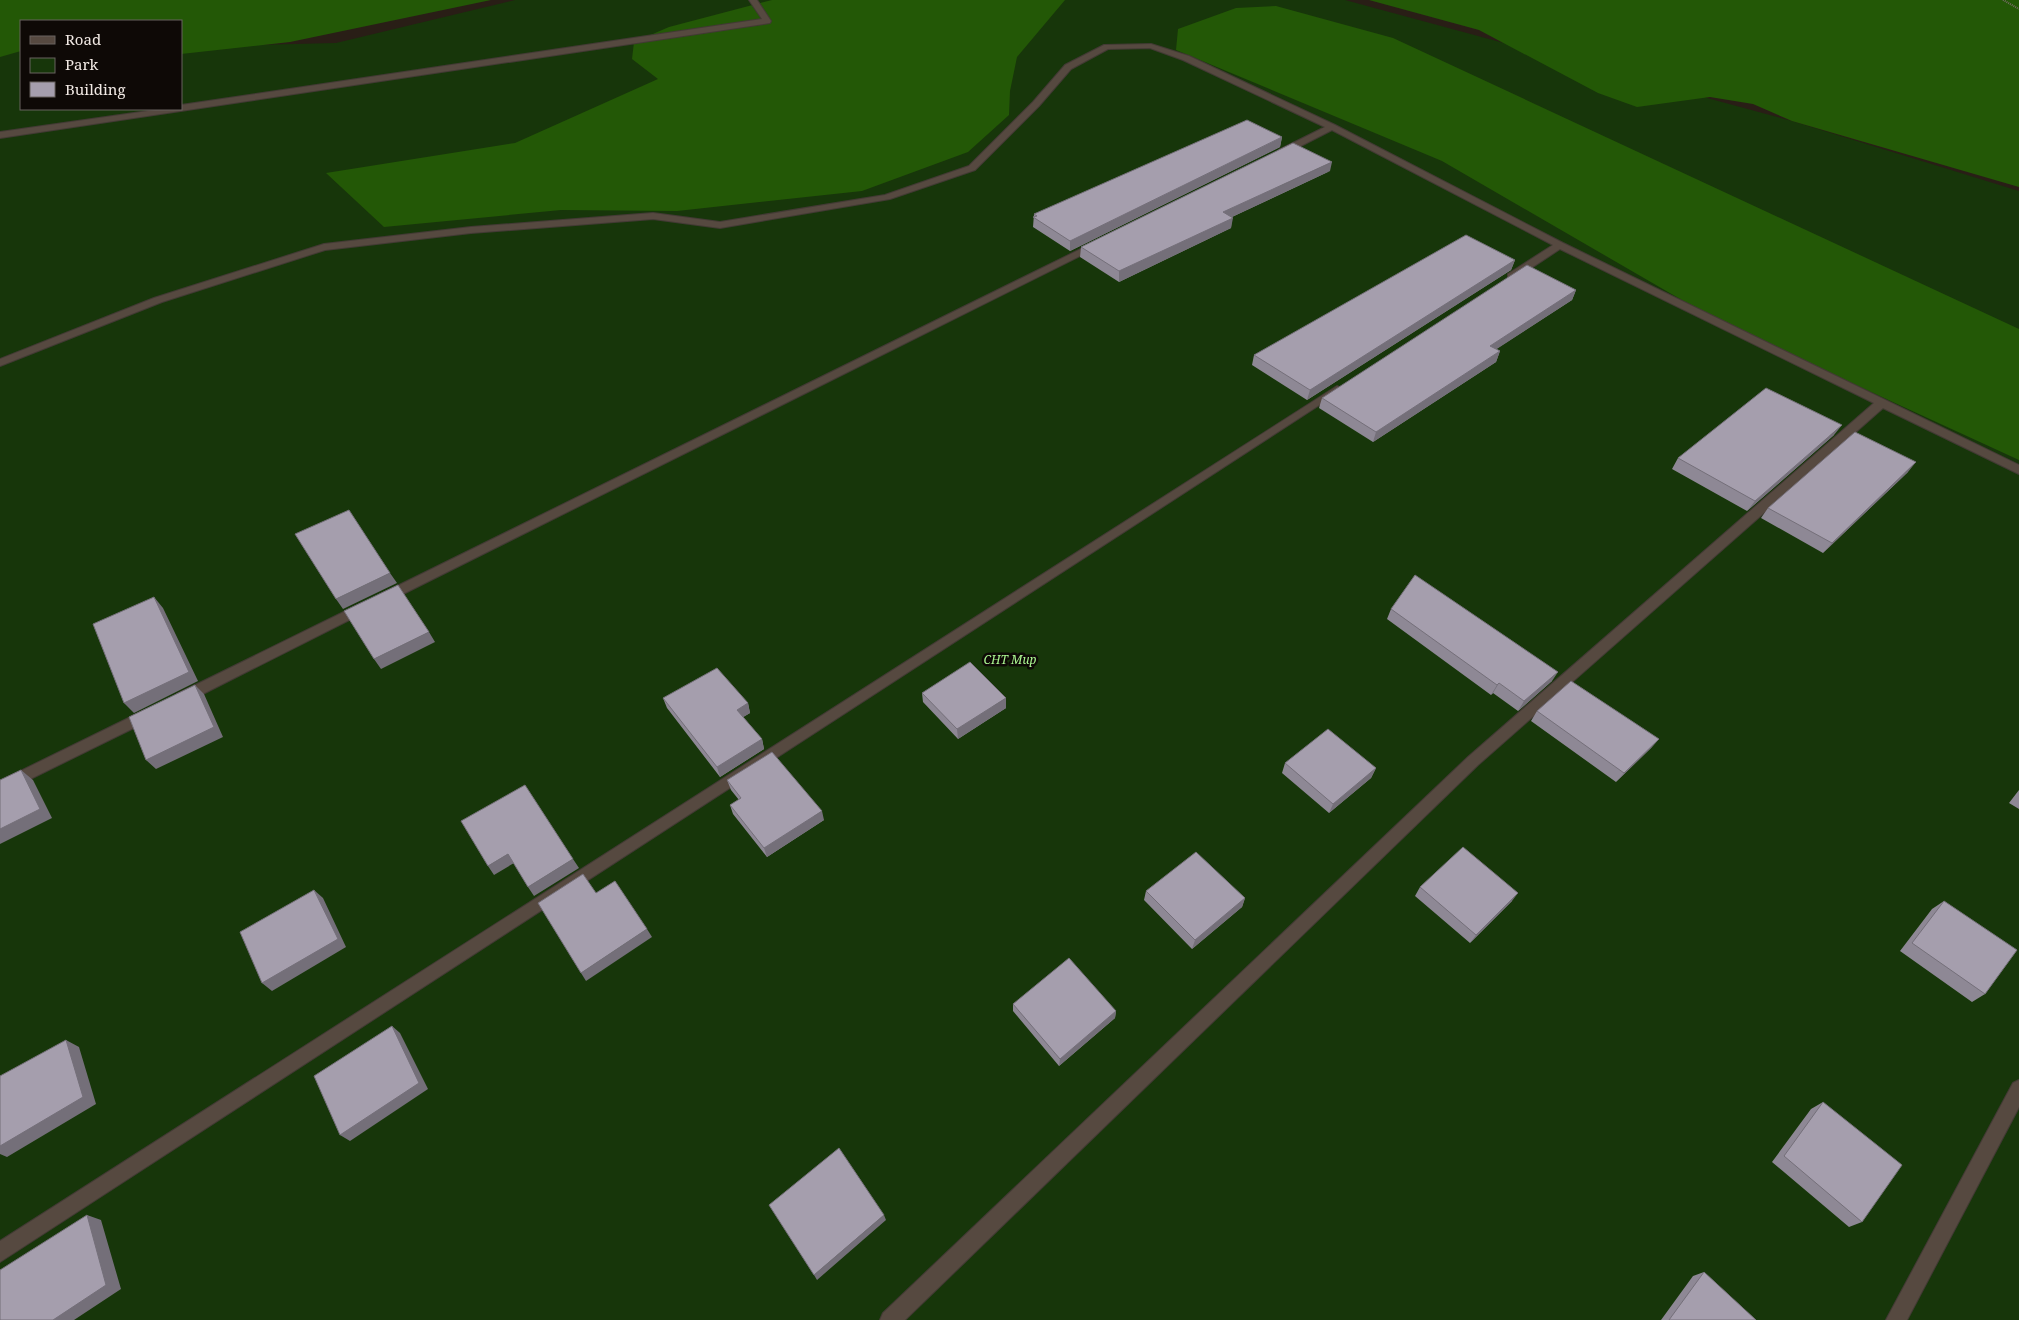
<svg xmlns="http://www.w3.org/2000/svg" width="2019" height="1320" font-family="'Noto Serif',serif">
	<rect width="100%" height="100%" fill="#291e16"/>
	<path fill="#17360a" d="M515,0H1345L1792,121L2019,191V1320H0V50H21V109H181V47L336,43Z"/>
	<path fill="#235806" d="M0,0H491L290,42L181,54V21H21V51L0,57Z
		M772,0H1065L1017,57L1010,91L1009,115L968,152L862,191L677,211L561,210L384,227L326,173L515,143L658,79L632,59L634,42L669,27Z
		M1369,0H2019V187L1792,121L1753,104L1710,97L1637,107L1598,93L1479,30Z
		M1276,6L1393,38L2019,329V460L1725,325L1442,161L1176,50L1178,29L1236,8Z"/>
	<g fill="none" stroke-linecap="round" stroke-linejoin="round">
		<defs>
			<path id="service" d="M749,0H757L771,21L770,23L0,138V132L162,109H181V105L762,19Z"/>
			<path id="minor" d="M1151,44L1189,56L1335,125L1563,243L2019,465V474L1883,408L1478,765L905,1320H880L883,1313L1468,757L1874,403L1560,249L1516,278H1508V274L1553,245L1332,130L1285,154H1279V150L1325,127L1183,60L1150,48L1108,49L1071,69L1039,106L975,170L890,199L720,228L653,219L471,233L325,250L162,302L0,366V359L154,298L324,244L471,227L653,213L720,222L885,195L969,166L1033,102L1065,65L1104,45Z
				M1097,241L1100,242V246L389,601H379L377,598L379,595Z
				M1337,386L1343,389L1341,391L0,1262V1241Z
				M362,603L367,605L369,608L367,611L187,702L182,704L177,702L175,698L177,694Z
				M147,709L152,711L154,715L152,719L0,794V781Z
				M2019,1080V1107L1907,1320H1886L2013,1083Z"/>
		</defs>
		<use href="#service" stroke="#423a34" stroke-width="2"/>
		<use href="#minor" stroke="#423a34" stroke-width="2"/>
		<path stroke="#756b64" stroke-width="2" stroke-dasharray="1 1" stroke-linecap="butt" d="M2003,0L2019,9"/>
		<use href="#service" fill="#564940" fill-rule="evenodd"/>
		<use href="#minor" fill="#564940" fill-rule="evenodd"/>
	</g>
	<path fill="#8e8895" d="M1282,137L1280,147L1070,251L1033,227L1034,214Z
		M1330,171L1232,217L1231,228L1119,282L1080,257L1081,247Z
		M1515,260L1511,270L1307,400L1252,365L1254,355Z
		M1576,290L1572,300L1496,349L1500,351L1496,362L1373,442L1319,408L1322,398Z
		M1834,435L1747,511L1672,469L1678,458Z
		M1908,472L1823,553L1761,518L1768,508Z
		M1391,609L1552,681L1518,711L1493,693L1491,695L1387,619Z
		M922,693L1006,708L958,739L923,702Z
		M663,698L748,703L750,713L743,717L762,739L764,749L720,777L667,708Z
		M1537,711L1659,739L1651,748L1616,782L1531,721Z
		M1285,763L1376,768L1371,778L1329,813L1282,773Z
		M727,780L824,820L767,857L733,814L730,805L739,800L731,790Z
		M2019,790V809L2009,803Z
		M1420,887L1512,901L1470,943L1415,896Z
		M1146,891L1245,898L1242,907L1192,949L1144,900Z
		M1944,901L1985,994L1972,1002L1900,951L1932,909Z
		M1013,1004L1116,1011L1115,1018L1059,1066L1013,1011Z
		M1823,1102L1862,1222L1849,1227L1772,1162L1811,1109Z
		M1704,1272L1756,1320H1661L1693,1276Z"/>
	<path fill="#746f79" d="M1282,137L1280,147L1070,251V241Z
		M1332,162L1330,171L1221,222L1223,212Z
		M1233,218L1231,228L1119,282V271Z
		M1515,260L1511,270L1307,400L1310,390Z
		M1576,290L1572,300L1486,356L1490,346Z
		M1500,351L1496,362L1373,442L1376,432Z
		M1842,425L1834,435L1747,511L1755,501Z
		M1916,462L1908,472L1823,553L1832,543Z
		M390,573L397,583L343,609L336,599Z
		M154,597L163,608L198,681L134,713L124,703Z
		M429,632L435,642L381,669L374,659Z
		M1558,672L1552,681L1518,711L1524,701Z
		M1499,683L1493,693L1491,695L1497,685Z
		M195,685L204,694L223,737L156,769L146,760Z
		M1006,698V708L958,739L957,729Z
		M748,703L750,713L740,719L737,710Z
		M762,739L764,749L720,777L717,767Z
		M1659,739L1651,748L1616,782L1624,773Z
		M1376,768L1371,778L1329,813L1333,804Z
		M21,770L33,780L52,818L0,844V829Z
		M822,811L824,820L767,857L764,848Z
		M508,854L514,863L494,875L488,866Z
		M573,859L579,868L534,896L528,887Z
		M314,890L323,898L346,947L272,991L262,983Z
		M1518,893L1512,901L1470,943L1476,935Z
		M1245,898L1242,907L1192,949L1195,940Z
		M647,929L652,937L586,981L581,973Z
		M1116,1011L1115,1018L1059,1066L1060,1059Z
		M392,1026L400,1033L428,1089L350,1141L340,1135Z
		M66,1040L79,1047L96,1104L7,1157L0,1154V1146Z
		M87,1215L101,1220L121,1289L74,1320H53Z
		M884,1215L886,1220L817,1280L814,1275Z"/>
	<path fill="#a59ead" stroke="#746f79" d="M1247,120L1282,137L1070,241L1033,217L1037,216L1034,214Z
		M1293,143L1332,162L1223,212L1233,218L1119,271L1081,247Z
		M1466,235L1515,260L1310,390L1254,355Z
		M1527,265L1576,290L1490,346L1500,351L1376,432L1322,398Z
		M1766,388L1842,425L1755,501L1678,458Z
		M1855,432L1916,462L1832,543L1768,508Z
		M349,510L390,573L336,599L295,534Z
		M1415,575L1558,672L1524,701L1499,683L1497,685L1391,609Z
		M398,585L429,632L374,659L344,611Z
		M154,597L189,672L124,703L93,624Z
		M970,662L1006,698L957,729L922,693Z
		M717,668L748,703L737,710L762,739L717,767L663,698Z
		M1571,681L1659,739L1624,773L1537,711Z
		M195,685L214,727L146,760L129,717Z
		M1328,729L1376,768L1333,804L1285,763Z
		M772,752L822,811L764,848L730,805L741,798L727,780Z
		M21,770L40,809L0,829V780Z
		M525,785L573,859L528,887L508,854L488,866L461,821Z
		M1463,847L1518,893L1476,935L1420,887Z
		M1196,852L1245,898L1195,940L1146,891Z
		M583,874L596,893L615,881L647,929L581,973L538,903Z
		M314,890L338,939L262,983L240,932Z
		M1944,901L2017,950L1985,994L1912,943Z
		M1069,958L1116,1011L1060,1059L1013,1004Z
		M392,1026L419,1083L340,1135L314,1076Z
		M66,1040L83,1097L0,1146V1076Z
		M1823,1102L1902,1165L1862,1222L1784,1156Z
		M839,1148L884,1215L814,1275L769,1205Z
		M87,1215L106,1285L53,1320H0V1270Z
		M1704,1272L1756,1320H1669Z"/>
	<g text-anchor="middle" stroke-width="5" stroke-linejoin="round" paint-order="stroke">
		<g font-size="12" font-style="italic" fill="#abf691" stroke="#0e0906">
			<text x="1010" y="664">СНТ Мир</text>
		</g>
	</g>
	<rect x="20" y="20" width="162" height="90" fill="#0e0906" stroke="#69635f"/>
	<rect x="30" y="36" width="25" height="8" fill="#564940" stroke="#69635f"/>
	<text x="65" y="45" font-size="15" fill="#f1e9e4">Road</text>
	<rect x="30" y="58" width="25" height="15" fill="#17360a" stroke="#69635f"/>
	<text x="65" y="70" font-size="15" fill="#f1e9e4">Park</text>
	<rect x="30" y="82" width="25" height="15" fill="#a59ead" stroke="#69635f"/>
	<text x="65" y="95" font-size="15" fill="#f1e9e4">Building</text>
</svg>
